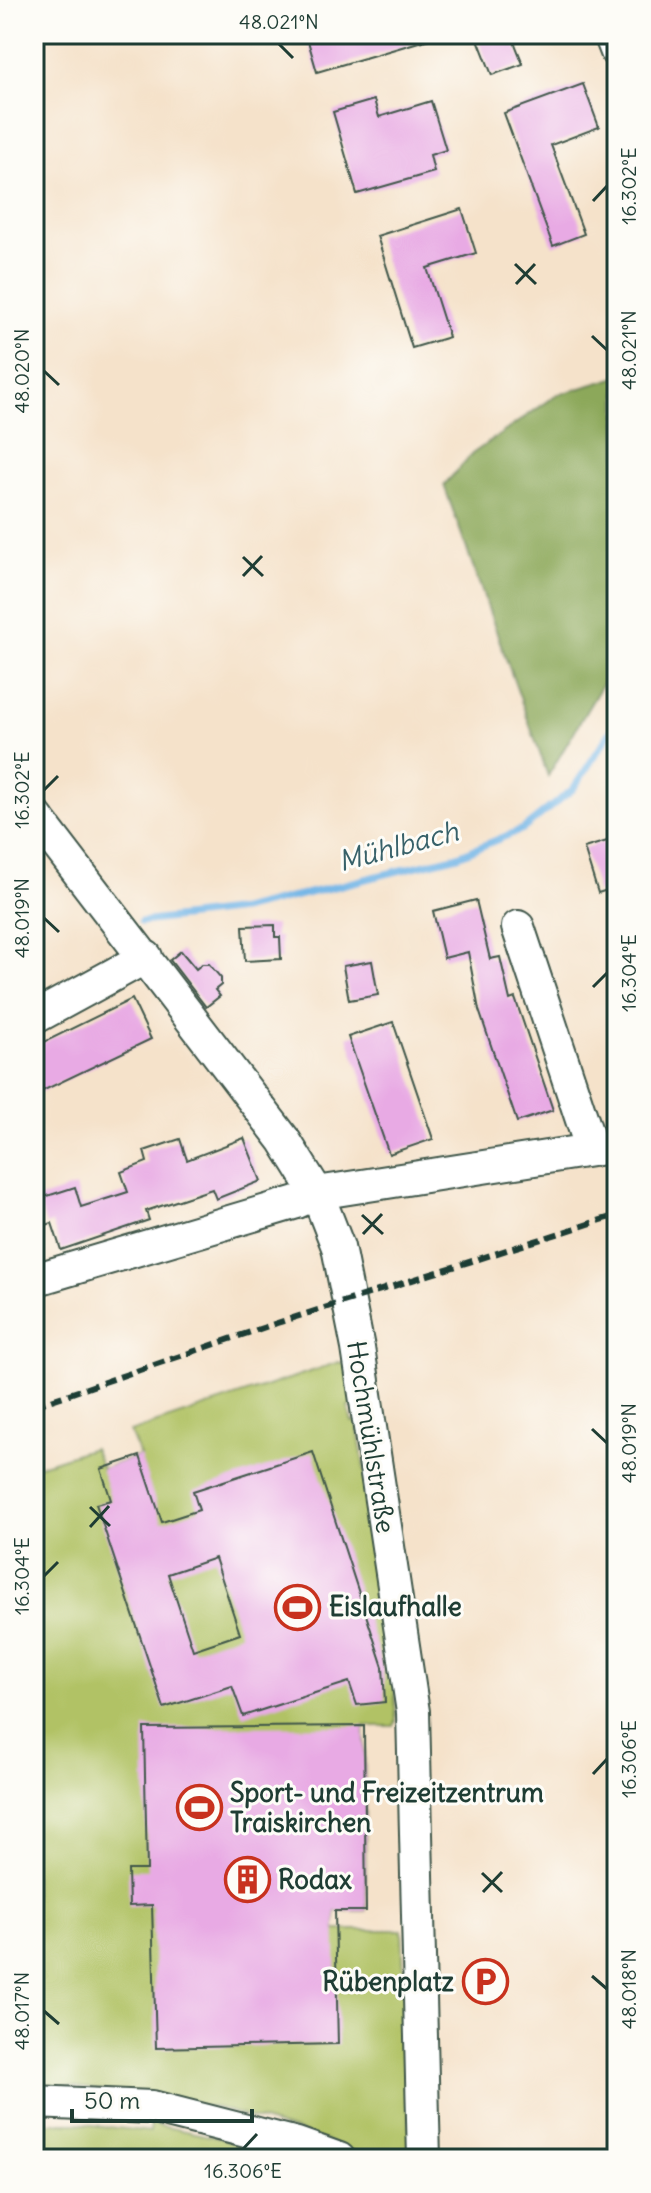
<svg xmlns="http://www.w3.org/2000/svg" width="651" height="2193" font-family="Delius,sans-serif">
	<rect width="100%" height="100%" fill="#fdfcf7"/>
	<filter id="ink" filterUnits="userSpaceOnUse"><feTurbulence type="fractalNoise" baseFrequency=".0125" numOctaves="2"/><feDisplacementMap in="SourceGraphic" scale="16" xChannelSelector="R" yChannelSelector="G"/><feConvolveMatrix kernelMatrix="1 2 1 2 8 2 1 2 1" color-interpolation-filters="sRGB"/></filter>
	<filter id="wash" filterUnits="userSpaceOnUse"><feTurbulence type="fractalNoise" baseFrequency=".006" numOctaves="4" result="noise"/><feDisplacementMap in="SourceGraphic" scale="32" xChannelSelector="R" yChannelSelector="G"/><feGaussianBlur stdDeviation="1.8" result="paint"/><feColorMatrix in="noise" values="0 0 0 0 0 0 0 0 0 0 0 0 0 0 0 0 0 1.4 0 .05"/><feComposite in="paint" operator="in"/></filter>
	<g filter="url(#wash)">
		<rect width="100%" height="100%" fill="#f5e2ca"/>
		<path fill="#b1c265" stroke="#68804c" stroke-width="2" d="M339,1362L350,1366L356,1404L348,1407L352,1422H357L393,1658L396,1721L394,1726H364L366,1911H335V1930H402L411,2159H374L309,2135L218,2108L71,2086L34,2087V1467L93,1448L102,1469L140,1456L130,1432Z
			M34,2123H76L150,2132L151,2124L219,2138L274,2159H34Z"/>
		<path fill="#8ca85a" stroke="#567247" stroke-width="2" d="M617,377V659L548,776L444,485L472,454L557,395Z"/>
		<g fill="none" stroke-linecap="round" stroke-linejoin="round">
			<path stroke="#70b4e6" stroke-width="7" d="M141,922L241,910L458,856L523,829L573,789L617,722"/>
		</g>
		<g id="blocks">
			<path fill="#e8aae4" fill-rule="evenodd" d="M306,34H428L429,39L317,72Z
				M476,34H511L523,64L492,75Z
				M583,84L599,127L551,145L584,234L553,246L504,113Z
				M374,100L379,117L431,101L446,150L430,155L434,172L357,194L333,112Z
				M462,209L476,253L427,268L449,337L412,348L377,236Z
				M617,838V887L598,893L584,848Z
				M476,900L490,959L500,957L510,1000L515,998L553,1110L517,1122L479,1010L468,952L444,958L433,911Z
				M275,925V937H280L281,959L245,961L243,926Z
				M181,951L196,969L202,964H209L221,978V985L215,990L220,996L206,1007L170,960Z
				M372,961L378,995L349,1000L343,966Z
				M132,999L151,1039L34,1095V1047Z
				M393,1022L433,1139L389,1154L348,1037Z
				M244,1138L261,1181L216,1199L212,1189L146,1211L149,1220L61,1250L52,1223L46,1225L38,1199L75,1187L81,1207L128,1192L121,1172L147,1162L144,1151L180,1139L187,1160Z
				M313,1452L383,1667L385,1702L357,1705L349,1682L243,1716L232,1686L164,1708L96,1504L111,1500L101,1469L140,1456L162,1522L199,1510L193,1491ZM215,1558L240,1634L193,1650L168,1574Z
				M364,1726L366,1911H335L338,2044L156,2048L152,1905L129,1906L128,1870H147L144,1728Z"/>
		</g>
	</g>
	<g filter="url(#ink)">
		<use href="#blocks" fill-opacity="0" stroke="#3f564a" stroke-width="2"/>
		<g fill="none" stroke-linecap="round" stroke-linejoin="round">
			<defs>
				<path id="minor" d="M610,34L617,52
					M34,814L284,1140L317,1193L338,1247L358,1348L413,1712L424,2159
					M518,927L592,1150
					M34,1018L146,957
					M34,1280L297,1202L317,1193L617,1146
					M34,2102L152,2107L297,2144L339,2159"/>
			</defs>
			<use href="#minor" stroke="#3f564a" stroke-width="36"/>
			<use href="#minor" stroke="#fff" stroke-width="32"/>
			<path stroke="#1f3d34" stroke-width="6" stroke-dasharray="12 6" stroke-linecap="butt" d="M34,1406L277,1323L617,1215"/>
		</g>
	</g>
	<path fill="none" stroke="#1f3d34" stroke-width="3" d="M279,44L293,58M593,201L607,186M515,264L536,284M516,284L535,264M592,336L607,350M44,371L59,385M243,557L263,576M243,576L262,556M44,790L58,776M44,918L59,932M593,987L607,973M362,1215L383,1234M363,1234L382,1214M592,1429L607,1443M90,1507L110,1526M90,1527L109,1506M44,1576L58,1562M593,1774L607,1759M482,1873L502,1892M483,1892L502,1872M592,1976L607,1989M44,2011L59,2024M243,2149L257,2134"/>
	<defs>
		<symbol id="stadium-ring" viewBox="-11 -11 22 22"><circle r="9.5" fill="#fdfcf7" stroke="#c8321e" stroke-width="1.5"/><path d="M0-5a6.5 5 0 1 0 0 10a6.5 5 0 1 0 0-10ZM-3.5-1.8h7v3.6h-7Z" fill="#c8321e"/></symbol>
		<symbol id="building-ring" viewBox="-11 -11 22 22"><circle r="9.5" fill="#fdfcf7" stroke="#c8321e" stroke-width="1.5"/><path d="M-4-6H4V6H1V3H-1V6H-4ZM-2.5-4.3h1.7v1.8h-1.7ZM.8-4.3h1.7v1.8H.8ZM-2.5-1h1.7V.8h-1.7ZM.8-1h1.7V.8H.8Z" fill="#c8321e"/></symbol>
		<symbol id="parking-ring" viewBox="-11 -11 22 22"><circle r="9.5" fill="#fdfcf7" stroke="#c8321e" stroke-width="1.5"/><path d="M-3.5-5.5H1a3.5 3.5 0 0 1 0 7H-1V5.5H-3.5ZM-1-3.4V-.6H.8a1.4 1.4 0 0 0 0-2.8Z" fill="#c8321e"/></symbol>
	</defs>
	<g fill-rule="evenodd">
		<use href="#stadium-ring" x="272" y="1582" width="51" height="51"/>
		<use href="#stadium-ring" x="174" y="1782" width="51" height="51"/>
		<use href="#building-ring" x="222" y="1854" width="51" height="51"/>
		<use href="#parking-ring" x="460" y="1956" width="51" height="51"/>
	</g>
	<g text-anchor="middle" stroke-width="6" stroke-linejoin="round" paint-order="stroke">
		<g font-size="26" fill="#1f3d34" stroke="#fdfcf7">
			<text transform="translate(371 1437) rotate(81)" y="9">Hochmühlstraße</text>
		</g>
		<g font-size="26" font-weight="bold" fill="#1f3d34" stroke="#fdfcf7" text-anchor="start">
			<text x="329" y="1616">Eislaufhalle</text>
			<text x="230" y="1802">Sport- und Freizeitzentrum<tspan x="230" dy="30">Traiskirchen</tspan></text>
			<text x="278" y="1889">Rodax</text>
			<text x="454" y="1991" text-anchor="end">Rübenplatz</text>
		</g>
		<g font-size="28" font-style="italic" fill="#376169" stroke="#fdfcf7">
			<text transform="translate(398 846) rotate(-15)" y="10">Mühlbach</text>
		</g>
	</g>
	<rect width="651" height="2193" fill="none" stroke="#fdfcf7" stroke-width="88"/>
	<path d="M72 2109v12h180v-12" fill="none" stroke="#1f3d34" stroke-width="4"/>
	<text x="84" y="2109" font-size="24" fill="#1f3d34" stroke="#fdfcf7" stroke-width="6" paint-order="stroke">50 m</text>
	<rect x="44" y="44" width="563" height="2105" fill="none" stroke="#1f3d34" stroke-width="3"/>
	<g font-size="20" text-anchor="middle" fill="#1f3d34">
		<text x="279" y="29">48.021°N</text>
		<text transform="translate(629 186) rotate(-90)" y="7">16.302°E</text>
		<text transform="translate(629 350) rotate(-90)" y="7">48.021°N</text>
		<text transform="translate(22 371) rotate(-90)" y="7">48.020°N</text>
		<text transform="translate(22 790) rotate(-90)" y="7">16.302°E</text>
		<text transform="translate(22 918) rotate(-90)" y="7">48.019°N</text>
		<text transform="translate(629 973) rotate(-90)" y="7">16.304°E</text>
		<text transform="translate(629 1443) rotate(-90)" y="7">48.019°N</text>
		<text transform="translate(22 1576) rotate(-90)" y="7">16.304°E</text>
		<text transform="translate(629 1759) rotate(-90)" y="7">16.306°E</text>
		<text transform="translate(629 1989) rotate(-90)" y="7">48.018°N</text>
		<text transform="translate(22 2011) rotate(-90)" y="7">48.017°N</text>
		<text x="243" y="2178">16.306°E</text>
	</g>
</svg>
